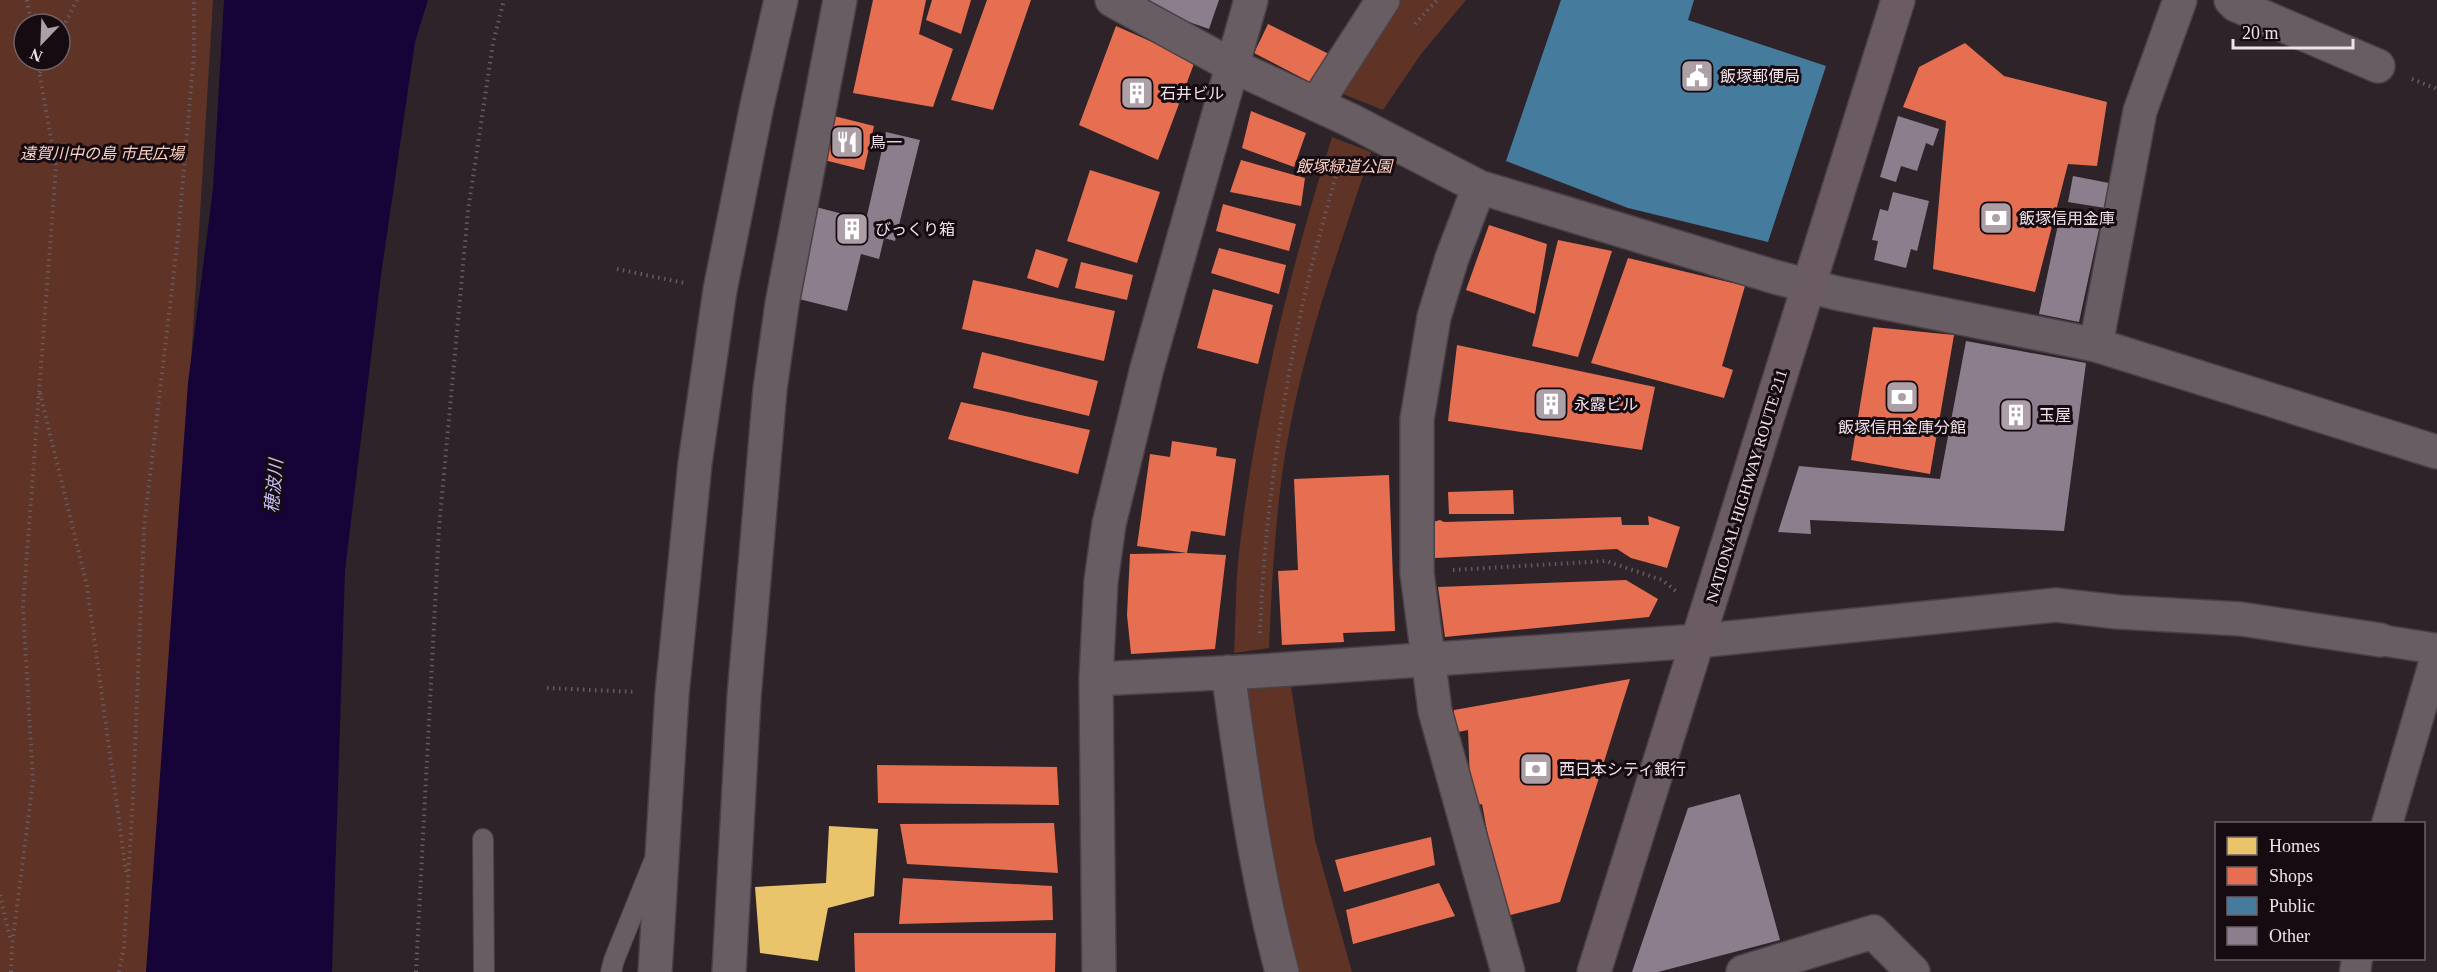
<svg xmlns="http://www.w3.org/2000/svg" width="2437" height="972" font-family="'Times New Roman','Noto Sans JP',serif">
	<rect width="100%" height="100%" fill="#2e2329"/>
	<path fill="#5f3325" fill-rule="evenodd" d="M0,0H213L154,972H0ZM24,24H60V60H24Z
		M1400,0H1466L1421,54L1383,110L1338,92Z
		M1332,137L1371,152C1339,249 1303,347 1286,449C1275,515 1272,582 1269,648L1234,653C1236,620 1235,586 1239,553C1255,411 1289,273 1332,137Z
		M1291,686L1315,840L1352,972H1291L1240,690Z"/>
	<path fill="#160338" d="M224,0H428L415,42L381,275L345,570L332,972H146L188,383L213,189Z"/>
	<path fill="#e9c46a" d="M829,826L878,829L874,896L828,908L818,961L760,953L755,887L826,883Z"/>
	<path fill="#e76f51" d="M873,0H926L919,34L953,49L933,107L853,93Z
		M932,0H971L961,34L926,20Z
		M987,0H1031L993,110L951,100Z
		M1268,24L1329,54L1312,83L1254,53Z
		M1116,26L1195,61L1158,160L1079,125Z
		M1965,43L2004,76L2107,102L2097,166L2068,164L2035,292L1933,269L1946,121L1903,107L1919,67Z
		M1251,111L1306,133L1294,167L1242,148Z
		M830,115L874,126L864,170L820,159Z
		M1241,160L1305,178L1301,206L1230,192Z
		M1090,170L1160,192L1137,263L1067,241Z
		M1223,204L1296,224L1289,251L1216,231Z
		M1489,225L1547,244L1535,314L1466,290Z
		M1558,240L1612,251L1578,357L1532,346Z
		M1219,248L1286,265L1279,294L1211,273Z
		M1036,249L1068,259L1058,288L1027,278Z
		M1628,258L1745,286L1722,366L1733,370L1724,398L1591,363Z
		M1081,262L1133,275L1127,300L1075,288Z
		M973,280L1115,311L1104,361L962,329Z
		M1213,289L1273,305L1258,364L1197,348Z
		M1873,327L1954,335L1930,474L1851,460Z
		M1457,345L1655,387L1642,450L1448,421Z
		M982,352L1098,381L1089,416L973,388Z
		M961,402L1090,430L1078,474L948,439Z
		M1172,441L1217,448L1216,456L1236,459L1225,536L1191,531L1187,553L1137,546L1150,454L1170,457Z
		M1389,475L1395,631L1343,633L1344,642L1282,645L1278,571L1298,570L1294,479Z
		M1513,490L1514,514H1449L1448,492Z
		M1648,516L1680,527L1667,568L1631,558L1617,549L1435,558L1433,522L1440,520L1444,522L1621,517L1622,525H1649Z
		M1187,553L1226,555L1215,649L1131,654L1127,615L1130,554Z
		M1626,580L1658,599L1649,617L1445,637L1438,587Z
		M1630,679L1560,902L1503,917L1482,804L1471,807L1468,730L1453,733L1454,710Z
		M877,765L1057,767L1059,805L878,803Z
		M1054,823L1058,873L907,864L900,824Z
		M1431,837L1435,865L1344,892L1335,860Z
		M903,878L1052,886L1053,920L899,924Z
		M1439,883L1455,916L1353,944L1346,910Z
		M854,933H1056L1055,972H855Z"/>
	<path fill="#457b9d" d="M1561,0H1694L1688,20L1826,66L1768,242L1628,208L1506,161Z"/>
	<path fill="#8d7e8e" d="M1143,0H1219L1209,29L1141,5Z
		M1898,116L1939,129L1933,146L1926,143L1917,171L1901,166L1896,182L1880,177Z
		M886,132L920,140L895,241L884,238L879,259L861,254L847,311L791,297L812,206L866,220Z
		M2073,176L2109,183L2105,208L2068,202Z
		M1893,192L1929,201L1917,251L1911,249L1906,268L1874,260L1878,241L1872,240L1880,209L1888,211Z
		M2059,220L2099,229L2079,322L2039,314Z
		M1966,341L2086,363L2064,531L1810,520L1811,534L1778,532L1799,466L1940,479Z
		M1740,794L1780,940L1658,972H1632L1688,808Z"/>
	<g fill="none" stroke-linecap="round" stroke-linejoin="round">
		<defs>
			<path id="service" d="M483,839L484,972
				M611,972L614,960L654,861"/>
			<path id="pedestrian" d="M2380,640L2437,649
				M2387,824L2437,653
				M2355,972L2357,958"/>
			<path id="minor" d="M1112,0L1231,65L1350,120L1479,187L1775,277L1836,293L2096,345L2437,452
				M2231,0L2236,5L2378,66
				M1316,104L1383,0
				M1479,187L1452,258L1434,317L1417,419V573L1435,711L1508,972
				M2096,345L2140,111L2180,0
				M1228,672C1242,773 1256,874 1282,972
				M1096,679L1261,671L1698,641L2056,605L2118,612L2241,619L2380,640
				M729,972L744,697L770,389L782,304L840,0
				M1099,972L1096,679L1101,581L1109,524L1147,368L1251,0
				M1743,972L1873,932L1913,972"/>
			<path id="tertiary" d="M655,972L672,694L695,463L720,290L757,105L781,0"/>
			<path id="trunk" d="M1594,972L1898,0"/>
		</defs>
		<use href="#service" stroke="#4a4045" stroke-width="22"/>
		<use href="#pedestrian" stroke="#4a4045" stroke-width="33"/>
		<use href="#minor" stroke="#4a4045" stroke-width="36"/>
		<use href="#tertiary" stroke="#4a4045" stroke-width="36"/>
		<use href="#trunk" stroke="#4a4045" stroke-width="36"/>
		<path stroke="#655c61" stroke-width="4" stroke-dasharray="1.5 4.5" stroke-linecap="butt" d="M27,0L31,24
			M1415,24L1437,0
			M60,33L77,0
			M40,73L46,60
			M2412,79L2437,89
			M617,269L684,283
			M40,393L87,586L126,872
			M1453,570L1606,561L1662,580L1676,591
			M1260,633C1264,525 1279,418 1301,312C1312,260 1327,208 1341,157
			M547,688L636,692
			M0,895L11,942
			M11,972L12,946L33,781L23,607L56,166L37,60
			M119,972L124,947L133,797L144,527L178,237L194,54V0
			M416,972L439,528L468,211L493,43L504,0"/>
		<use href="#service" stroke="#675d62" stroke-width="20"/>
		<use href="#pedestrian" stroke="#675d62" stroke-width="30"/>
		<use href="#minor" stroke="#675d62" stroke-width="33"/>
		<use href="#tertiary" stroke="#675d62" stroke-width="33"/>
		<use href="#trunk" stroke="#6a5c62" stroke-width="33"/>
	</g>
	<defs>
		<symbol id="civic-square" viewBox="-11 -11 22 22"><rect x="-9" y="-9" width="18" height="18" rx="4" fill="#ad9fa6" stroke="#150b11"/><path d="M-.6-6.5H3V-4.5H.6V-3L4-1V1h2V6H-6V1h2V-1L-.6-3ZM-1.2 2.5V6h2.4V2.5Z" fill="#fff"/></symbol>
		<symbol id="building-square" viewBox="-11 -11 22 22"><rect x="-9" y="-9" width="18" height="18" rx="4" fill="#ad9fa6" stroke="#150b11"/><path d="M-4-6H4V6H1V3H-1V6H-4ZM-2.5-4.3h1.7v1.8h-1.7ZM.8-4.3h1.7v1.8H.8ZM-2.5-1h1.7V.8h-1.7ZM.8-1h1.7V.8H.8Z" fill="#fff"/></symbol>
		<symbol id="restaurant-square" viewBox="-11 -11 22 22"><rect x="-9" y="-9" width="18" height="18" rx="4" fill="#ad9fa6" stroke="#150b11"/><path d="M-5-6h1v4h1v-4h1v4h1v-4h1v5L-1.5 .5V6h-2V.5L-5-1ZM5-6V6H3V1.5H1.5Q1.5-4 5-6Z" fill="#fff"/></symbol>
		<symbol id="bank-square" viewBox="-11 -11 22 22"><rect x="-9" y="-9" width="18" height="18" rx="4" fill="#ad9fa6" stroke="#150b11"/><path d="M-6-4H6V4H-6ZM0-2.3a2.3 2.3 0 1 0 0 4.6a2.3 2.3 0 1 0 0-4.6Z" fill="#fff"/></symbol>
	</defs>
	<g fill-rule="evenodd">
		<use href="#civic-square" x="1678" y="57" width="38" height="38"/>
		<use href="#building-square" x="1118" y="74" width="38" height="38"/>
		<use href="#restaurant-square" x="828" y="123" width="38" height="38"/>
		<use href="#bank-square" x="1977" y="199" width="38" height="38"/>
		<use href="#building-square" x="833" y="210" width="38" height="38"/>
		<use href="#bank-square" x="1883" y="378" width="38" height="38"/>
		<use href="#building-square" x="1532" y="385" width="38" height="38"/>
		<use href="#building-square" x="1997" y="396" width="38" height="38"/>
		<use href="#bank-square" x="1517" y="750" width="38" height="38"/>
	</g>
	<g text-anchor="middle" stroke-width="6" stroke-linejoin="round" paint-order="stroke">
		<g font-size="16" fill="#f1e2e9" stroke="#150b11" text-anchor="start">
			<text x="1720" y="82">飯塚郵便局</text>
			<text x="1160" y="99">石井ビル</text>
			<text x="870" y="148">鳥一</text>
			<text x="2019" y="224">飯塚信用金庫</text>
			<text x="875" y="235">びっくり箱</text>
			<text x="1574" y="410">永露ビル</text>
			<text x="2039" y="421">玉屋</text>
			<text x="1902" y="433" text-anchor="middle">飯塚信用金庫分館</text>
			<text x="1559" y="775">西日本シティ銀行</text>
		</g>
		<g font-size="16" font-style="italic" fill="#fcd0c1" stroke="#150b11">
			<text x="102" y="159">遠賀川中の島 市民広場</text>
			<text x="1344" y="172">飯塚緑道公園</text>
		</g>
		<g font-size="16" fill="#f1e2e9" stroke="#150b11">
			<text transform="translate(1746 486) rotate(-73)" y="6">NATIONAL HIGHWAY ROUTE 211</text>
		</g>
		<g font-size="18" font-style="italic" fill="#c4bdf7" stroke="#150b11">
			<text transform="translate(274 486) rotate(-85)" y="6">穂波川</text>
		</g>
	</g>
	<rect x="2215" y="822" width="210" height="138" fill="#150b11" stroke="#6d6167" stroke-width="1.5"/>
	<rect x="2227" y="837" width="30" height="18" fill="#e9c46a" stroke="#6d6167" stroke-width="1.5"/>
	<text x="2269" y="852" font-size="18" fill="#f1e2e9">Homes</text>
	<rect x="2227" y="867" width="30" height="18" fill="#e76f51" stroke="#6d6167" stroke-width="1.5"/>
	<text x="2269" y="882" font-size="18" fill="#f1e2e9">Shops</text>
	<rect x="2227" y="897" width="30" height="18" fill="#457b9d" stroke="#6d6167" stroke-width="1.5"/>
	<text x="2269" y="912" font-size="18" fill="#f1e2e9">Public</text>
	<rect x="2227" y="927" width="30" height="18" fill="#8d7e8e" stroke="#6d6167" stroke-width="1.5"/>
	<text x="2269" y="942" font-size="18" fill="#f1e2e9">Other</text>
	<g transform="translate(42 42) rotate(203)"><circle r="28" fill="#150b11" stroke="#6d6167" stroke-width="1.5"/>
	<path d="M0-4.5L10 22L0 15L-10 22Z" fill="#ad9fa6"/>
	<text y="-9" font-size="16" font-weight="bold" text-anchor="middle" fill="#f1e2e9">N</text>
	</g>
	<path d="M2233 39v9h120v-9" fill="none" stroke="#f1e2e9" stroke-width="3"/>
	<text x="2242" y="39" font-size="18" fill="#f1e2e9" stroke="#150b11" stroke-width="4.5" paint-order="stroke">20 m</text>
</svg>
